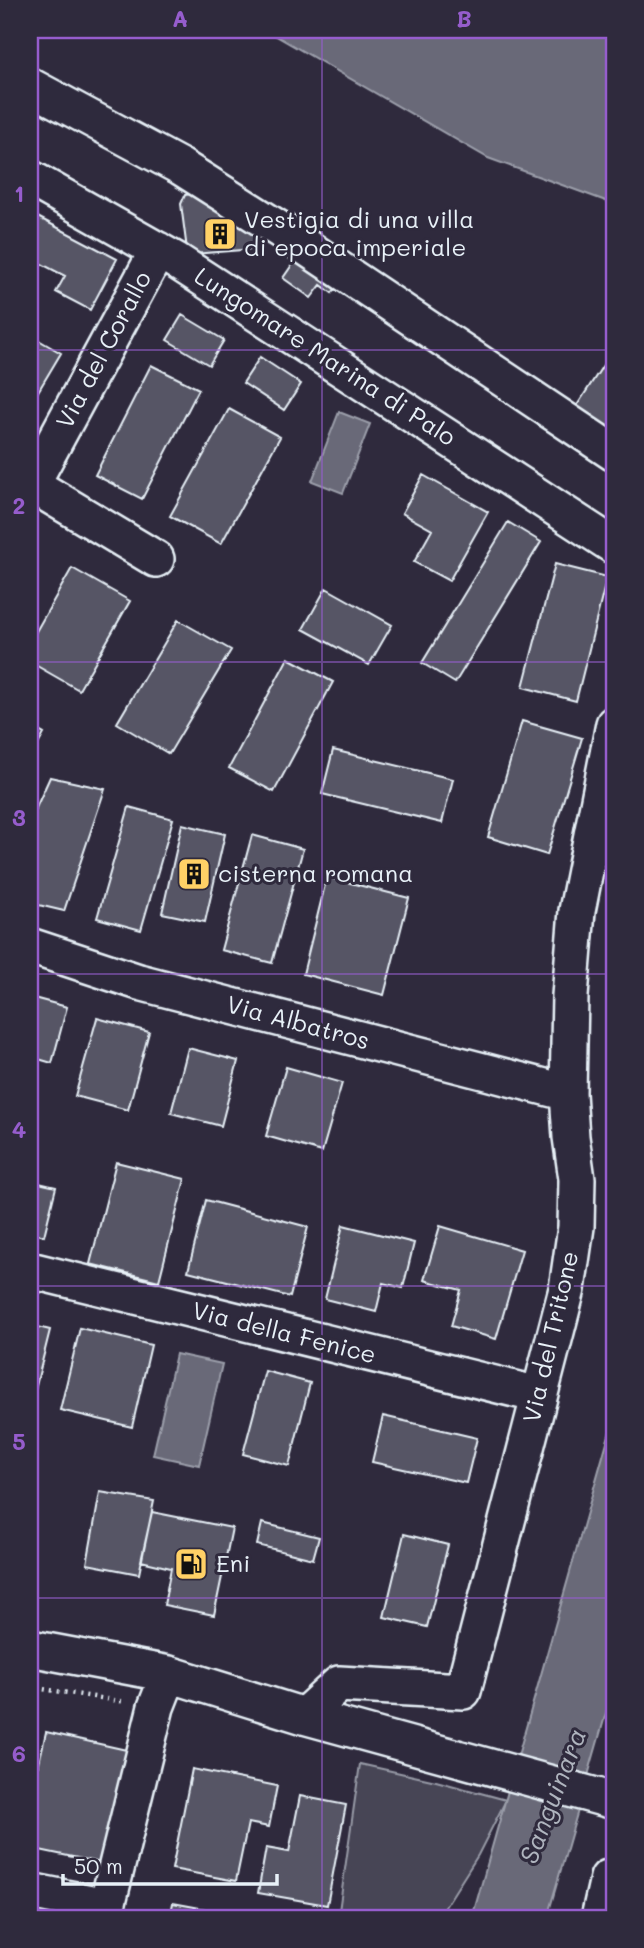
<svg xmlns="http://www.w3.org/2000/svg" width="644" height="1948" font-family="Mali,sans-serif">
	<rect width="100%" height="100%" fill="#2f2a3d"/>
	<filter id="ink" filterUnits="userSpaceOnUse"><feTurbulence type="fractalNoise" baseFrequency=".0143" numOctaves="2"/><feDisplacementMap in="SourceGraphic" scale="14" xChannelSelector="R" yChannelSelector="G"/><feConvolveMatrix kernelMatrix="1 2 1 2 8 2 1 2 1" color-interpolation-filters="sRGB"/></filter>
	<g filter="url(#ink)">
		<path fill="#464455" stroke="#979aa6" stroke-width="2" d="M360,1764L436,1781L506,1800L478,1855L438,1918H338Z"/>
		<path fill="#696978" stroke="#9c9fab" stroke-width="2" d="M266,30H614V204L488,158Z
			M339,412L370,424L343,493L312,481Z
			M176,1354L222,1364L199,1465L153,1455Z
			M614,1417V1685L547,1918H472Z"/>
		<path fill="#575565" stroke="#e8f1f8" stroke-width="2" d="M206,192L255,219L254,249L193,254L187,250L181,204L185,195Z
			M30,213L117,259L90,310L56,292L65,276L30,258Z
			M301,252L341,281L332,293L321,285L311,298L283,278Z
			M182,315L224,340L209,365L167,340Z
			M30,335L61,353L36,395L30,392Z
			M260,357L301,384L284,410L243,383Z
			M607,359L614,362V440L571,415Z
			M151,365L199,389L142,499L95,475Z
			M229,409L280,437L221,544L170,516Z
			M423,475L488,512L449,581L414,562L432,530L402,513Z
			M508,522L541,542L455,683L422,663Z
			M555,564L607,577L576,701L523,687Z
			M72,568L130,601L79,690L30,662V642Z
			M326,588L392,625L369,665L303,629Z
			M178,620L231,650L169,754L117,723Z
			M288,658L333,682L274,792L229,768Z
			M522,721L582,738L547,855L488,837Z
			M30,726L44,734L30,759Z
			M333,750L453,779L442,823L322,794Z
			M50,777L105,789L64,911L30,903V821Z
			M129,807L173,819L141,930L97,918Z
			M182,824L225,834L205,922L162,913Z
			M252,835L303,849L272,963L221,950Z
			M327,877L409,898L384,995L303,974Z
			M30,997L67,1007L52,1063L35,1058L30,1078Z
			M97,1018L149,1032L128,1110L75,1096Z
			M188,1048L238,1061L221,1126L171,1113Z
			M286,1067L342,1083L322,1152L266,1136Z
			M116,1162L185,1179L159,1281L90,1264Z
			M30,1181L56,1187L44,1236L30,1232Z
			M206,1200L308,1227L290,1297L188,1271Z
			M343,1225L414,1243L403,1288L383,1283L376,1312L325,1299Z
			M440,1226L522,1250L496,1339L451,1326L461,1290L424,1280Z
			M30,1325L50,1330L30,1410Z
			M80,1328L151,1345L132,1427L60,1410Z
			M265,1371L310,1383L289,1466L243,1454Z
			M383,1416L477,1438L466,1483L372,1462Z
			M100,1492L154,1501L139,1574L87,1564Z
			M152,1512L232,1528L214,1615L164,1605L171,1568L141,1561Z
			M262,1523L319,1537L313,1559L257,1545Z
			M404,1534L448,1545L427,1627L384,1617Z
			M46,1732L131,1751L106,1864L30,1848V1803Z
			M192,1769L277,1786L269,1827L248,1823L236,1881L172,1869Z
			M300,1796L346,1805L327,1905L258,1893L266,1848L289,1852Z
			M173,1903L254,1918H170Z"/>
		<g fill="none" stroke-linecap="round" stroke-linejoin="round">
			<defs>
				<path id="minor" d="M30,86L181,167L282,231L614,453
					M30,178L175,260L614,546
					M31,484L156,559
					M30,487L158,250
					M30,946L139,982L568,1093
					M30,1270L539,1395
					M30,1648L169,1674L304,1716L614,1801
					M304,1716L339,1684L463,1691L567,1289L576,1227L577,1179L571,1137L568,1093L570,996L577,911L614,724
					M30,1891L106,1906
					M104,1918L156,1707L169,1674
					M599,1918L608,1878L614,1880"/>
			</defs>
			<use href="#minor" stroke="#e8f1f8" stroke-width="40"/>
			<path stroke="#e8f1f8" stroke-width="4.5" stroke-dasharray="2 5" stroke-linecap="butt" d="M30,1687L126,1702"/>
			<use href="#minor" stroke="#2f2a3d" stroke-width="35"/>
		</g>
	</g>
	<path fill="none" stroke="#965dcd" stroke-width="2" stroke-opacity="0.55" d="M322,30V1918M30,350H614M30,662H614M30,974H614M30,1286H614M30,1598H614"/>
	<defs>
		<symbol id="building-square" viewBox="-11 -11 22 22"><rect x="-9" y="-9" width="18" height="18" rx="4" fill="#ffd166" stroke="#2f2a3d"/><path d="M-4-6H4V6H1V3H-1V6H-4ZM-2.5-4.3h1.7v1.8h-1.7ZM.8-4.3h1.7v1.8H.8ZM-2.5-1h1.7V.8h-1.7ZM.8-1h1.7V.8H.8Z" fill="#111"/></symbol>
		<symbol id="fuel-square" viewBox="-11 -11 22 22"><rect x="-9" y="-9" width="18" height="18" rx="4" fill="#ffd166" stroke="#2f2a3d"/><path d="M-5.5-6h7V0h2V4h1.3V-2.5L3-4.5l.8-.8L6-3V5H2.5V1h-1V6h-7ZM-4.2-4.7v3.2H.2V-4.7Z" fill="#111"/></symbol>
	</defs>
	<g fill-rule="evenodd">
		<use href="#building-square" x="201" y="215" width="38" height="38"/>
		<use href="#building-square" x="175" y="855" width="38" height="38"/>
		<use href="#fuel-square" x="172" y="1545" width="38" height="38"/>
	</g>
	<g text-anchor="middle" stroke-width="6" stroke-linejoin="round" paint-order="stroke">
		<g font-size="24" fill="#e8f1f8" stroke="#2f2a3d" text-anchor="start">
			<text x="244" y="228">Vestigia di una villa<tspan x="244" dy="28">di epoca imperiale</tspan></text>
			<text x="218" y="882">cisterna romana</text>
			<text x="216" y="1572">Eni</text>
		</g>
		<g font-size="24" fill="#e8f1f8" stroke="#2f2a3d">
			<text transform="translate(104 350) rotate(-62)" y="8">Via del Corallo</text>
			<text transform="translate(325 357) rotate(33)" y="8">Lungomare Marina di Palo</text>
			<text transform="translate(298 1023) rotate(15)" y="8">Via Albatros</text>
			<text transform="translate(284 1333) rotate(14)" y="8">Via della Fenice</text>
			<text transform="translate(551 1337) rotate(-77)" y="8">Via del Tritone</text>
		</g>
		<g font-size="26" font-style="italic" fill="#afb4be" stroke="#2f2a3d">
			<text transform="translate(553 1796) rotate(-69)" y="9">Sanguinara</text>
		</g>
	</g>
	<rect width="644" height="1948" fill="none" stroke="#2f2a3d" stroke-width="77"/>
	<path d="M63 1874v10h214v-10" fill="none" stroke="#e8f1f8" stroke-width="3.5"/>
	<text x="74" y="1874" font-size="21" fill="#e8f1f8" stroke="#2f2a3d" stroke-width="5" paint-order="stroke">50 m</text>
	<rect x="38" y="38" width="568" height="1872" fill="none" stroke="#965dcd" stroke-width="2.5"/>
	<g font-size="23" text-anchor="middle" font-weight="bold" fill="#965dcd">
		<text x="180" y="27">A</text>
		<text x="464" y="27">B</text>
		<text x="19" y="202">1</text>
		<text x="19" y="514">2</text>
		<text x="19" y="826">3</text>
		<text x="19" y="1138">4</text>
		<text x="19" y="1450">5</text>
		<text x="19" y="1762">6</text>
	</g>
</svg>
